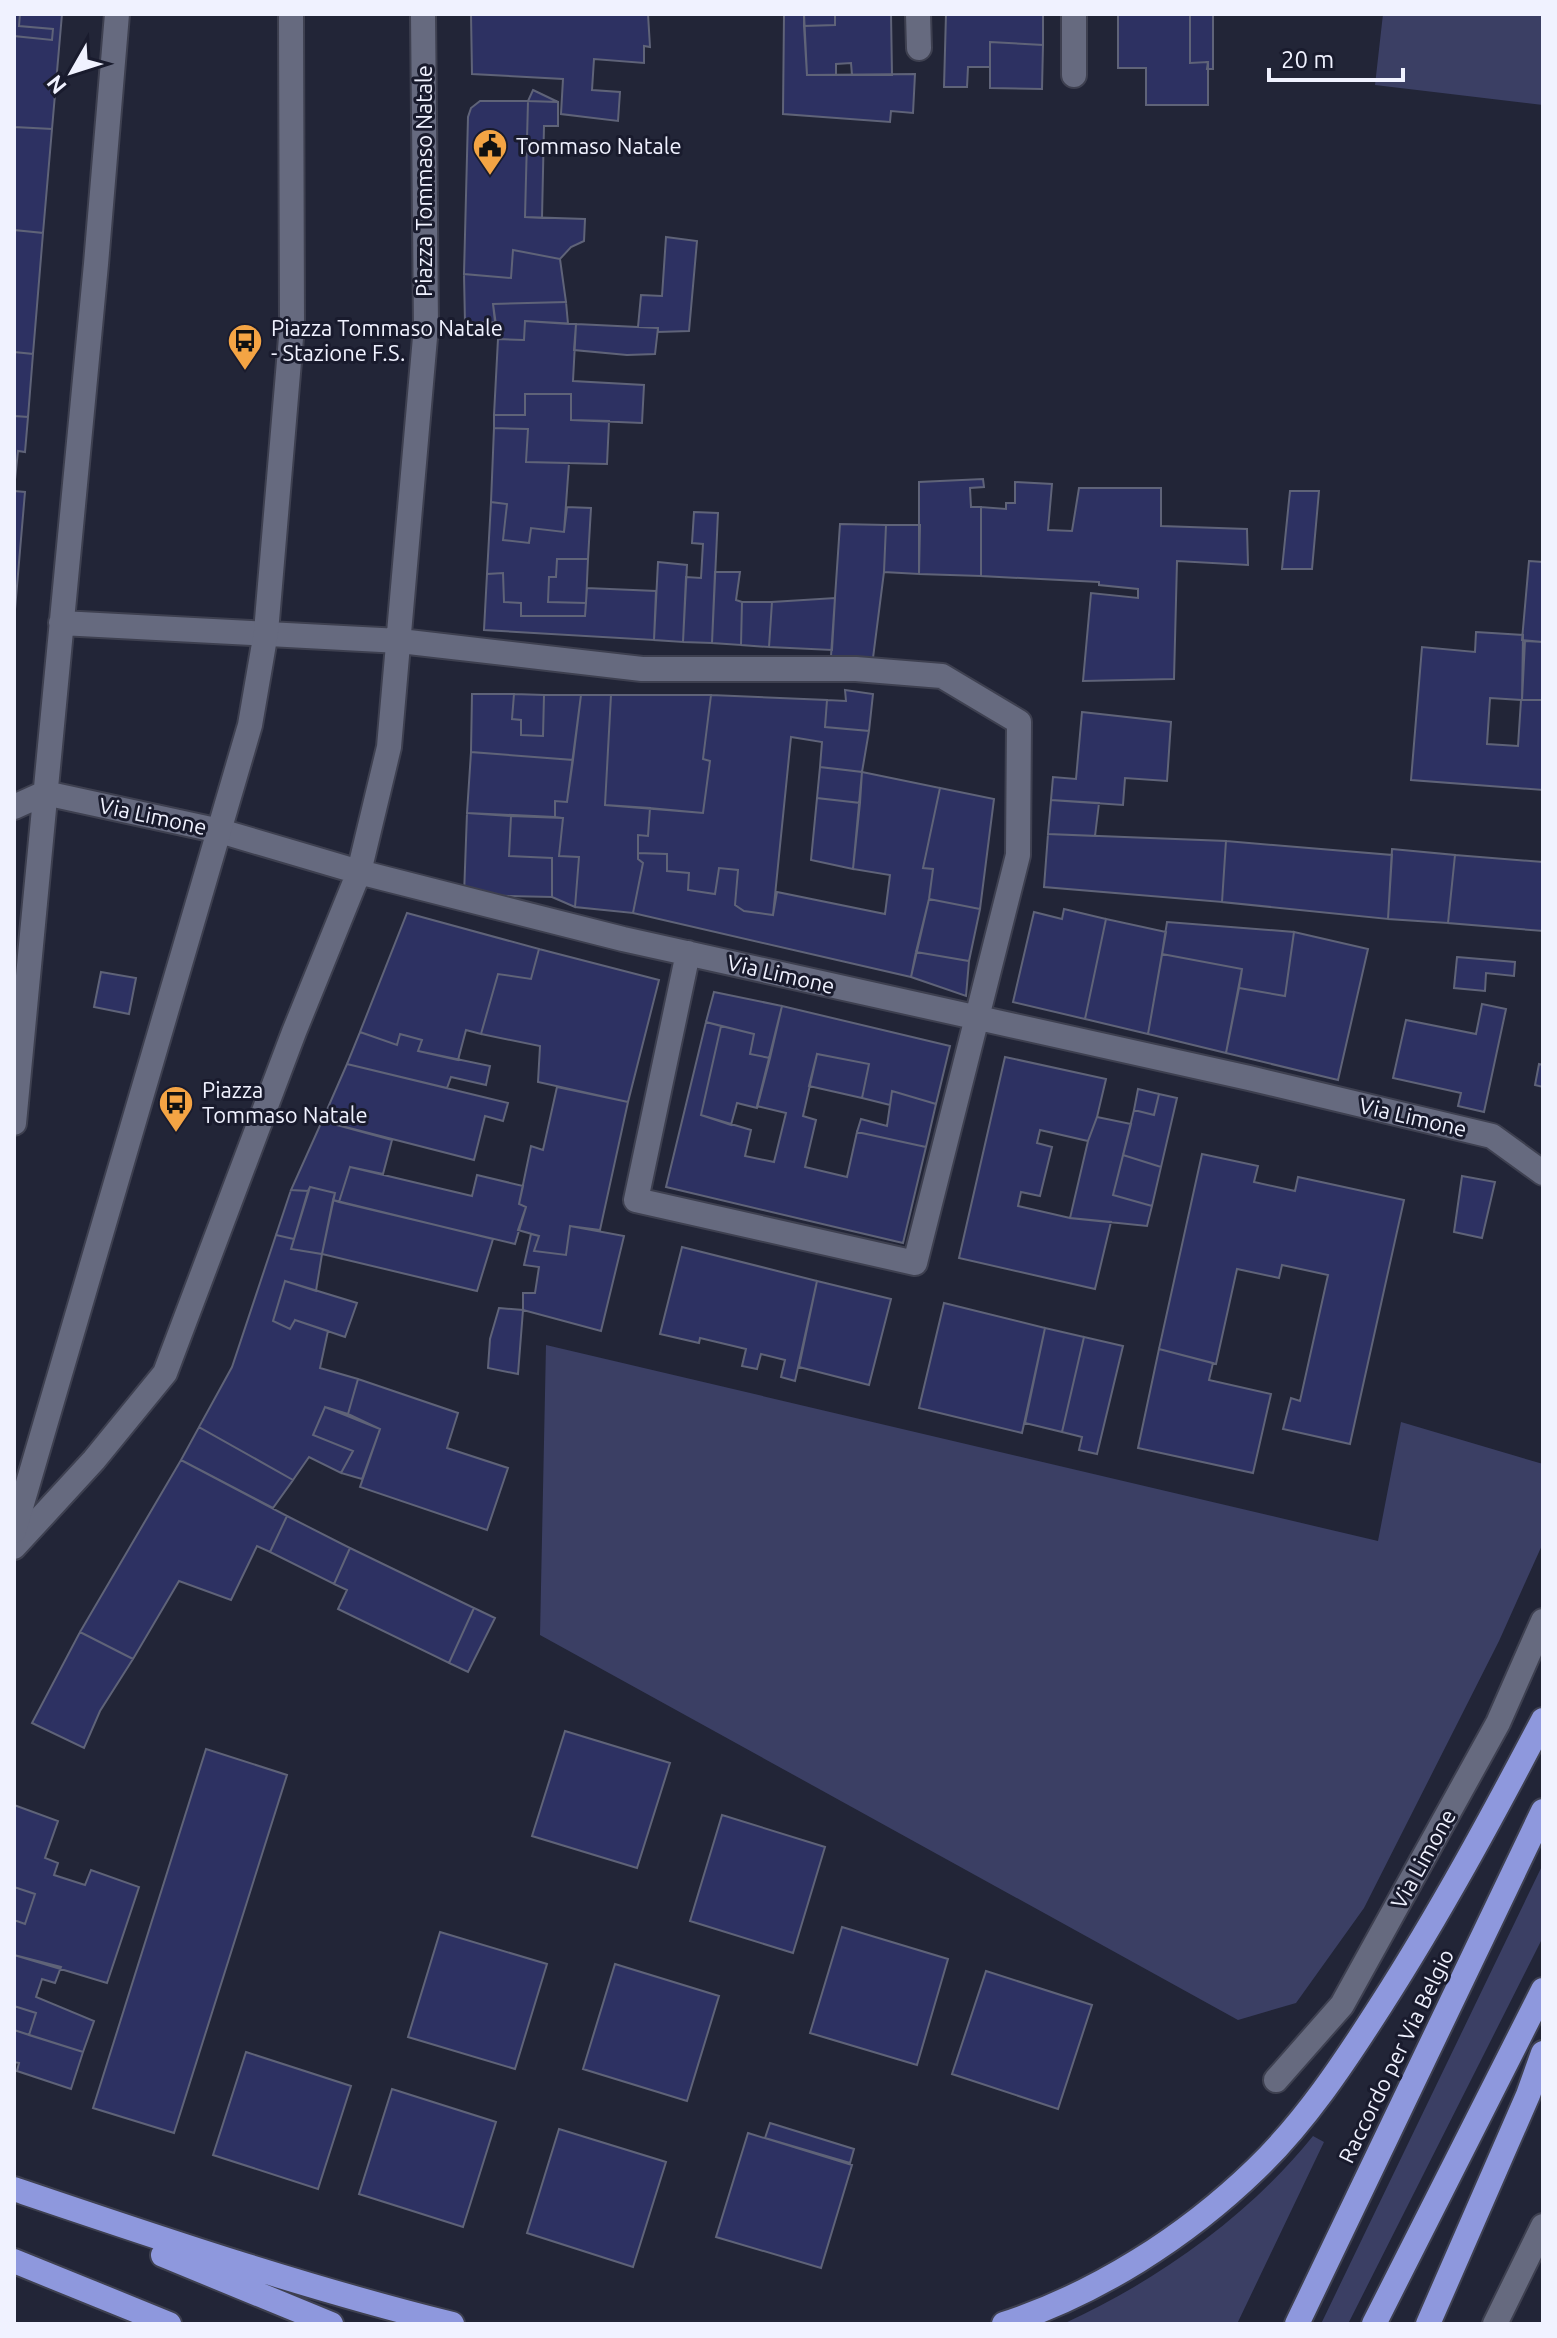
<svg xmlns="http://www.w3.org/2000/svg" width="1557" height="2338" font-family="Ubuntu,sans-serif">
	<rect width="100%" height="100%" fill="#222537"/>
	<path fill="#3b3f64" d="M1383,14H1543V105L1375,85Z
		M546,1345L1378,1541L1401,1422L1543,1464V1543L1499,1641L1364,1908L1296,2003L1238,2020L540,1635Z
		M1543,1864V1937L1348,2324H1321Z
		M1313,2136L1324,2142L1237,2324H1063C1157,2281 1248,2217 1313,2136Z"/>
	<path fill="#2d3162" stroke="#5f6378" stroke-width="2" fill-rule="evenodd" d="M14,14H20L19,26L53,29L52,40L14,36Z
		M20,14H62L52,129L14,127V36L52,40L53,29L19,26Z
		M471,14H648L650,47L644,46V63L594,59L592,90L620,92L618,121L561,114L563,79L472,74Z
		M784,14H804L807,75L915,74L913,113L891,111L890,122L783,114Z
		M804,14H835V25L804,26Z
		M835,14H891L892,75H852L851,63L836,64V75H807L804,26L835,25Z
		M946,14H1043V45L990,42V67H968L967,87H944Z
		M1118,14H1190V63L1208,62V105H1146V68H1118Z
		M1190,14H1213V69H1207L1208,62L1190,63Z
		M990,42L1043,45L1042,89L990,88Z
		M533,90L558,102L528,101Z
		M480,101H528L525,217L585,219L584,241L571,247L560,259L513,250L511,278L464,274L468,117L471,108Z
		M528,101L558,102V126H544L542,218L525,217Z
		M14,127L52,129L43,233L14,230Z
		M14,230L43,233L33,354L14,352Z
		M666,237L697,241L689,331L658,332V328L638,327L641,295L662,296Z
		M513,250L560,259L566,302L493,304L495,322L465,323L464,274L511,278Z
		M566,302L568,324L525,321L524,340L498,339L493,304Z
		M525,321L576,324L573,381L644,385L642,423L571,420V394H525V415H494L498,339L524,340Z
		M576,324L658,328L655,354L627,355L574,350Z
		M14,352L33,354L28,417L14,416Z
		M525,394H571V420L609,421L607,464L526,462L528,429L494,428V415H525Z
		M14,416L28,417L25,452L18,451L14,489Z
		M494,428L528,429L526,462L569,463L564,532L531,528L529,543L503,540L507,504L491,502Z
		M983,479L984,487L970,488L971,507H981V576L919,574V482Z
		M1015,482L1052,484L1048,530L1072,531L1079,488H1161V526L1247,529L1248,565L1177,561L1174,679L1083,681L1091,593L1138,598V589L1099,585V582L981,576V507L1006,509V503H1015Z
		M14,491L25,492L14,621Z
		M1290,491H1319L1312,569H1282Z
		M491,502L507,504L503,540L529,543L531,528L564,532L567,507L591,508L588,559H557L556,577H549L548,602L586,603L585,616H521V603L504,602L503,573L487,574Z
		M694,512L718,513L712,643L683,642L686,577L701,578L703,544L692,543Z
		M840,524L886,525L884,572L873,658L831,656Z
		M886,525H920L919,574L884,572Z
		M557,559H588L586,603L548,602L549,577H556Z
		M1529,561L1543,562V642L1522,640Z
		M658,562L687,565L683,642L654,640Z
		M715,572H740L736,600L742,602L741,645L712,643Z
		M503,573L504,602L521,603V616H585L587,588L656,591L654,640L484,630L487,574Z
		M835,598L832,650L769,647L772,602Z
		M742,602H772L769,647L741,645Z
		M1476,632L1523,635L1522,700H1543V790L1411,780L1422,647L1475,652ZM1490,698L1521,700L1518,746L1487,744Z
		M1525,641L1543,642V700H1522Z
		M845,690L873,694L869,731L825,727L827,700L846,701Z
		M472,694H514L512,719L521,720V735L543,736L544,695H581L573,760L471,752Z
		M514,694L544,695L543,736L521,735V720L512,719Z
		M581,695H611L605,805L650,808L648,836L638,835V859L643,863L633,913L575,907L579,857L559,856L563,818L555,817V801L567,802Z
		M611,695H711L703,759L710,761L703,813L605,805Z
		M711,695L827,700L825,727L869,731L862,772L820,767L822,742L791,737L773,915L744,911L735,905L738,870L719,868L715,894L688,890L689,873L667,871V854L638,853V835L648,836L650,808L703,813L710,761L703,759Z
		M1082,712L1171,722L1167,781L1125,778L1123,805L1051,800L1053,777L1076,779Z
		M471,752L573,760L567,802L555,801V817L467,813Z
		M820,767L862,772L860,803L817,798Z
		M862,772L940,788L923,868L933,869L929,899L911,977L633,913L643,863L638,859V853L667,854V871L689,873L688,890L715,894L719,868L738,870L735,905L744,911L773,915L777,892L885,914L890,875L853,869Z
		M940,788L994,799L980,909L929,899L933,869L923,868Z
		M817,798L860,803L853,869L811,860Z
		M1051,800L1099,803L1095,836L1048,834Z
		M467,813L511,816L509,856L552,858V897L464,895Z
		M511,816L563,818L559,856L579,857L575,907L552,897V858L509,856Z
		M1048,834L1226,841L1222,902L1044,887Z
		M1226,841L1392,855L1388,919L1222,902Z
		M1392,849L1455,855L1448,923L1388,919Z
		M1455,855L1543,862V931L1448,923Z
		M929,899L980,909L969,961L916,952Z
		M1064,909L1106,919L1085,1019L1013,1002L1034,912L1062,919Z
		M407,913L539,949L531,979L498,974L481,1034L466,1030L458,1060L418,1051L422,1040L400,1034L397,1045L360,1032Z
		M1106,919L1166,932L1148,1034L1085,1019Z
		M1167,922L1294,932L1285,996L1239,988L1242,969L1162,954Z
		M1294,932L1368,949L1338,1080L1226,1053L1239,988L1285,996Z
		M539,949L659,980L628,1102L538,1082L540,1046L481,1034L498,974L531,979Z
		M916,952L969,961L966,996L911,977Z
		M1162,954L1242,969L1226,1053L1148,1034Z
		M1457,957L1515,962L1514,976L1486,973L1485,991L1454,988Z
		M101,972L136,978L129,1014L94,1007Z
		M714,992L782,1006L770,1058L750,1054L754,1034L706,1022Z
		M1482,1004L1506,1009L1484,1112L1458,1106L1461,1093L1393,1078L1406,1020L1476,1034Z
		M782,1006L950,1046L936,1104L892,1091L890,1105L862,1098L869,1064L817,1054L803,1116L816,1120L805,1167L847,1177L857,1132L926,1147L903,1243L666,1187L706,1022L721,1026L701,1115L751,1130L745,1156L774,1162L786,1113L757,1106Z
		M721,1026L754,1034L750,1054L770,1058L757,1108L737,1103L731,1125L701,1115Z
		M360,1032L397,1045L400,1034L422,1040L418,1051L490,1066L486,1085L451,1077L447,1088L347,1064Z
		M817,1054L869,1064L862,1098L809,1086Z
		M1005,1057L1106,1079L1097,1117L1088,1141L1040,1130L1037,1143L1052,1147L1040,1196L1021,1192L1018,1206L1070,1218L1111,1222L1095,1289L959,1258Z
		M347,1064L508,1103L503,1121L485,1116L474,1160L322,1121Z
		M1539,1064L1543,1065V1087L1535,1085Z
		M557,1087L628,1102L600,1230L570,1226L566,1255L534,1251L539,1236L518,1230L526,1207L519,1204L531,1146L543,1150Z
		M1138,1089L1159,1094L1154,1115L1134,1110Z
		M892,1091L936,1104L926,1147L857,1132L861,1119L887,1126Z
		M1159,1094L1177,1098L1161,1167L1123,1155L1134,1110L1154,1115Z
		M1097,1117L1131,1124L1113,1195L1152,1206L1147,1226L1070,1218L1088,1141Z
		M322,1121L392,1140L383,1174L350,1167L339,1202L333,1200L335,1193L310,1187L308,1191L291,1190Z
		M1202,1154L1258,1166L1254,1182L1295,1191L1298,1177L1404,1200L1350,1444L1283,1429L1291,1398L1300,1401L1328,1275L1282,1265L1279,1278L1237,1269L1216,1364L1159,1349Z
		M1123,1155L1161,1167L1152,1206L1113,1195Z
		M350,1167L472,1196L477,1175L523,1186L519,1204L526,1207L515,1244L339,1202Z
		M1462,1176L1495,1182L1482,1238L1454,1232Z
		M310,1187L335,1193L322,1254L291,1249Z
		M291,1190L308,1191L294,1239L276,1235Z
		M333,1200L493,1239L477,1291L322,1254Z
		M570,1226L624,1236L601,1331L523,1310V1293H535L539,1267L524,1265L531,1234L539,1236L534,1251L566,1255Z
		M276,1235L294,1239L291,1249L322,1254L316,1291L285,1281L273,1321L290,1329L295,1320L328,1331L320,1368L358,1379L348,1414L325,1407L313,1435L353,1451L341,1473L309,1457L293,1480L199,1427L232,1367Z
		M682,1247L817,1281L795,1381L781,1377L785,1360L761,1354L757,1369L742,1366L746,1349L700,1338L699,1343L660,1334Z
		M285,1281L357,1303L345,1337L295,1320L290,1329L273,1321Z
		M817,1281L891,1299L869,1385L799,1367Z
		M944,1303L1045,1328L1022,1433L919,1408Z
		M499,1308L523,1310L518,1374L488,1368L490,1339Z
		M1045,1328L1084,1337L1062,1432L1025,1423Z
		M1084,1337L1123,1346L1097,1454L1079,1450L1082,1437L1062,1432Z
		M1159,1349L1213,1363L1209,1380L1271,1394L1253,1473L1138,1448Z
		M358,1379L458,1413L447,1448L508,1468L487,1530L360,1487L380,1429L348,1414Z
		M325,1407L380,1429L362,1479L341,1473L353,1451L313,1435Z
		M199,1427L293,1480L273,1508L181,1460Z
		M181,1460L287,1516L270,1552L257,1546L231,1600L179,1581L133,1659L80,1632Z
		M287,1516L350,1548L334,1584L270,1552Z
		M350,1548L474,1608L449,1663L338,1609L347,1590L334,1584Z
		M474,1608L495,1618L468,1672L449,1663Z
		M80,1632L133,1659L100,1711L84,1748L32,1723Z
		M565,1731L670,1763L637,1868L532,1836Z
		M206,1749L287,1775L174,2133L93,2108Z
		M14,1805L58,1821L45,1858L58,1863L54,1875L85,1885L91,1870L139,1887L107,1983L14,1955V1920L25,1924L35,1894L14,1887Z
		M722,1815L825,1847L793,1953L690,1921Z
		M14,1887L35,1894L25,1924L14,1920Z
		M842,1927L948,1959L917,2065L810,2033Z
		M440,1932L547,1964L515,2069L408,2037Z
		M14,1955L61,1967L55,1983L42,1979L36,1997L94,2021L83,2052L29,2035L36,2013L14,2006Z
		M615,1964L719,1996L687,2101L583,2069Z
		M986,1971L1092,2005L1058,2109L952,2074Z
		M14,2006L36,2013L29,2035L14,2030Z
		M14,2030L83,2052L71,2089L17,2071L19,2063L14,2062Z
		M246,2052L351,2086L318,2189L213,2155Z
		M392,2089L496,2122L463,2227L359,2194Z
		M770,2123L854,2149L850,2163L765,2138Z
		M559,2129L666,2162L633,2267L527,2233Z
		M748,2133L852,2165L821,2268L716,2237Z"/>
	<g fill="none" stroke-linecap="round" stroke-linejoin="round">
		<defs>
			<path id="minor" d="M918,14L919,48
				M1074,14V75
				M61,623L400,641L642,669H856L942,676L1019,722L1018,855L915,1263L636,1200L688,953
				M14,807L45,793L220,831L359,872L623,939L1249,1078L1492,1136L1543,1173
				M14,1123L96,264L117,14
				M14,1547L94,1460L165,1373L294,1032L359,872L389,747L426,326L423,14
				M1276,2080L1342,2005L1498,1723L1543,1621
				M1495,2324L1543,2226"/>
			<path id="tertiary" d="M14,1531L250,725L266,632L292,326L291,14"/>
			<path id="motorway" d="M14,2189C159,2238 303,2287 452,2324
				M163,2255L331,2324
				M14,2261L169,2324
				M1004,2324C1096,2294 1186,2237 1256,2169C1305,2122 1344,2063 1381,2005C1440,1913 1492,1817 1543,1720
				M1297,2324L1543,1811
				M1374,2324L1543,1990
				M1428,2324L1528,2095L1543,2053"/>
		</defs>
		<use href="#minor" stroke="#3e4050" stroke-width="28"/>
		<use href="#tertiary" stroke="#3e4050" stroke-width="28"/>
		<use href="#motorway" stroke="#3e4050" stroke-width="28"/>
		<use href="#minor" stroke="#666a7f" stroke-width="24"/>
		<use href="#tertiary" stroke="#666a7f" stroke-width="24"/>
		<use href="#motorway" stroke="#8e98dd" stroke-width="24"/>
	</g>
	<defs>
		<symbol id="civic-pin" viewBox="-11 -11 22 30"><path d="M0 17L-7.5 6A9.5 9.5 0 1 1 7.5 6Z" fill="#f4a444" stroke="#191b2d"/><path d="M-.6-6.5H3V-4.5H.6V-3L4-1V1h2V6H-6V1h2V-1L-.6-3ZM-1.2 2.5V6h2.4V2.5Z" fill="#111"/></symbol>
		<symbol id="bus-pin" viewBox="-11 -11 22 30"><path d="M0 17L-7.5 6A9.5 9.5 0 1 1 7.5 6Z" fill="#f4a444" stroke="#191b2d"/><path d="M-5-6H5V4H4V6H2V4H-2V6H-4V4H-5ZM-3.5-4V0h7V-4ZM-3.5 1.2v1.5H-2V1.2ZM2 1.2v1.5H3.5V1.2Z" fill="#111"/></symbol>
	</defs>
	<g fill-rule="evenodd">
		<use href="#civic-pin" x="470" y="126" width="40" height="54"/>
		<use href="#bus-pin" x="225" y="321" width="40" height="54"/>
		<use href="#bus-pin" x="156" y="1083" width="40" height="54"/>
	</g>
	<g text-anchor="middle" stroke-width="6" stroke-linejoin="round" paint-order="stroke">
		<g font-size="22" fill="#f0f2ff" stroke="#191b2d" text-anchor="start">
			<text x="516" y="154">Tommaso Natale</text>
			<text x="271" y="336">Piazza Tommaso Natale<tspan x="271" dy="25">- Stazione F.S.</tspan></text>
			<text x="202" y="1098">Piazza<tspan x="202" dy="25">Tommaso Natale</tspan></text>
		</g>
		<g font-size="22" fill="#f0f2ff" stroke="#191b2d">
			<text transform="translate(424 181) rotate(-90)" y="8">Piazza Tommaso Natale</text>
			<text transform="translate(153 816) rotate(12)" y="8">Via Limone</text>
			<text transform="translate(781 974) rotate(13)" y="8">Via Limone</text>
			<text transform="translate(1413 1117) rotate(13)" y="8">Via Limone</text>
			<text transform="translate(1423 1859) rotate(-61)" y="8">Via Limone</text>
			<text transform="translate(1396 2056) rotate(-64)" y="8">Raccordo per Via Belgio</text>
		</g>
	</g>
	<rect width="1557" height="2338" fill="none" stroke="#f0f2ff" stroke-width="32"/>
	<g transform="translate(72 72) rotate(231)" stroke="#191b2d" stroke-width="6" paint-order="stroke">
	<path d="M0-6L14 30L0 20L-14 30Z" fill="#f0f2ff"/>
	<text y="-12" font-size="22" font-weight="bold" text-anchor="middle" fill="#f0f2ff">N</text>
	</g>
	<path d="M1269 68v12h134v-12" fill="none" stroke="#f0f2ff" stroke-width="4"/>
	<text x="1281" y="68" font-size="24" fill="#f0f2ff" stroke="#191b2d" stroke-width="6" paint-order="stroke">20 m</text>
</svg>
